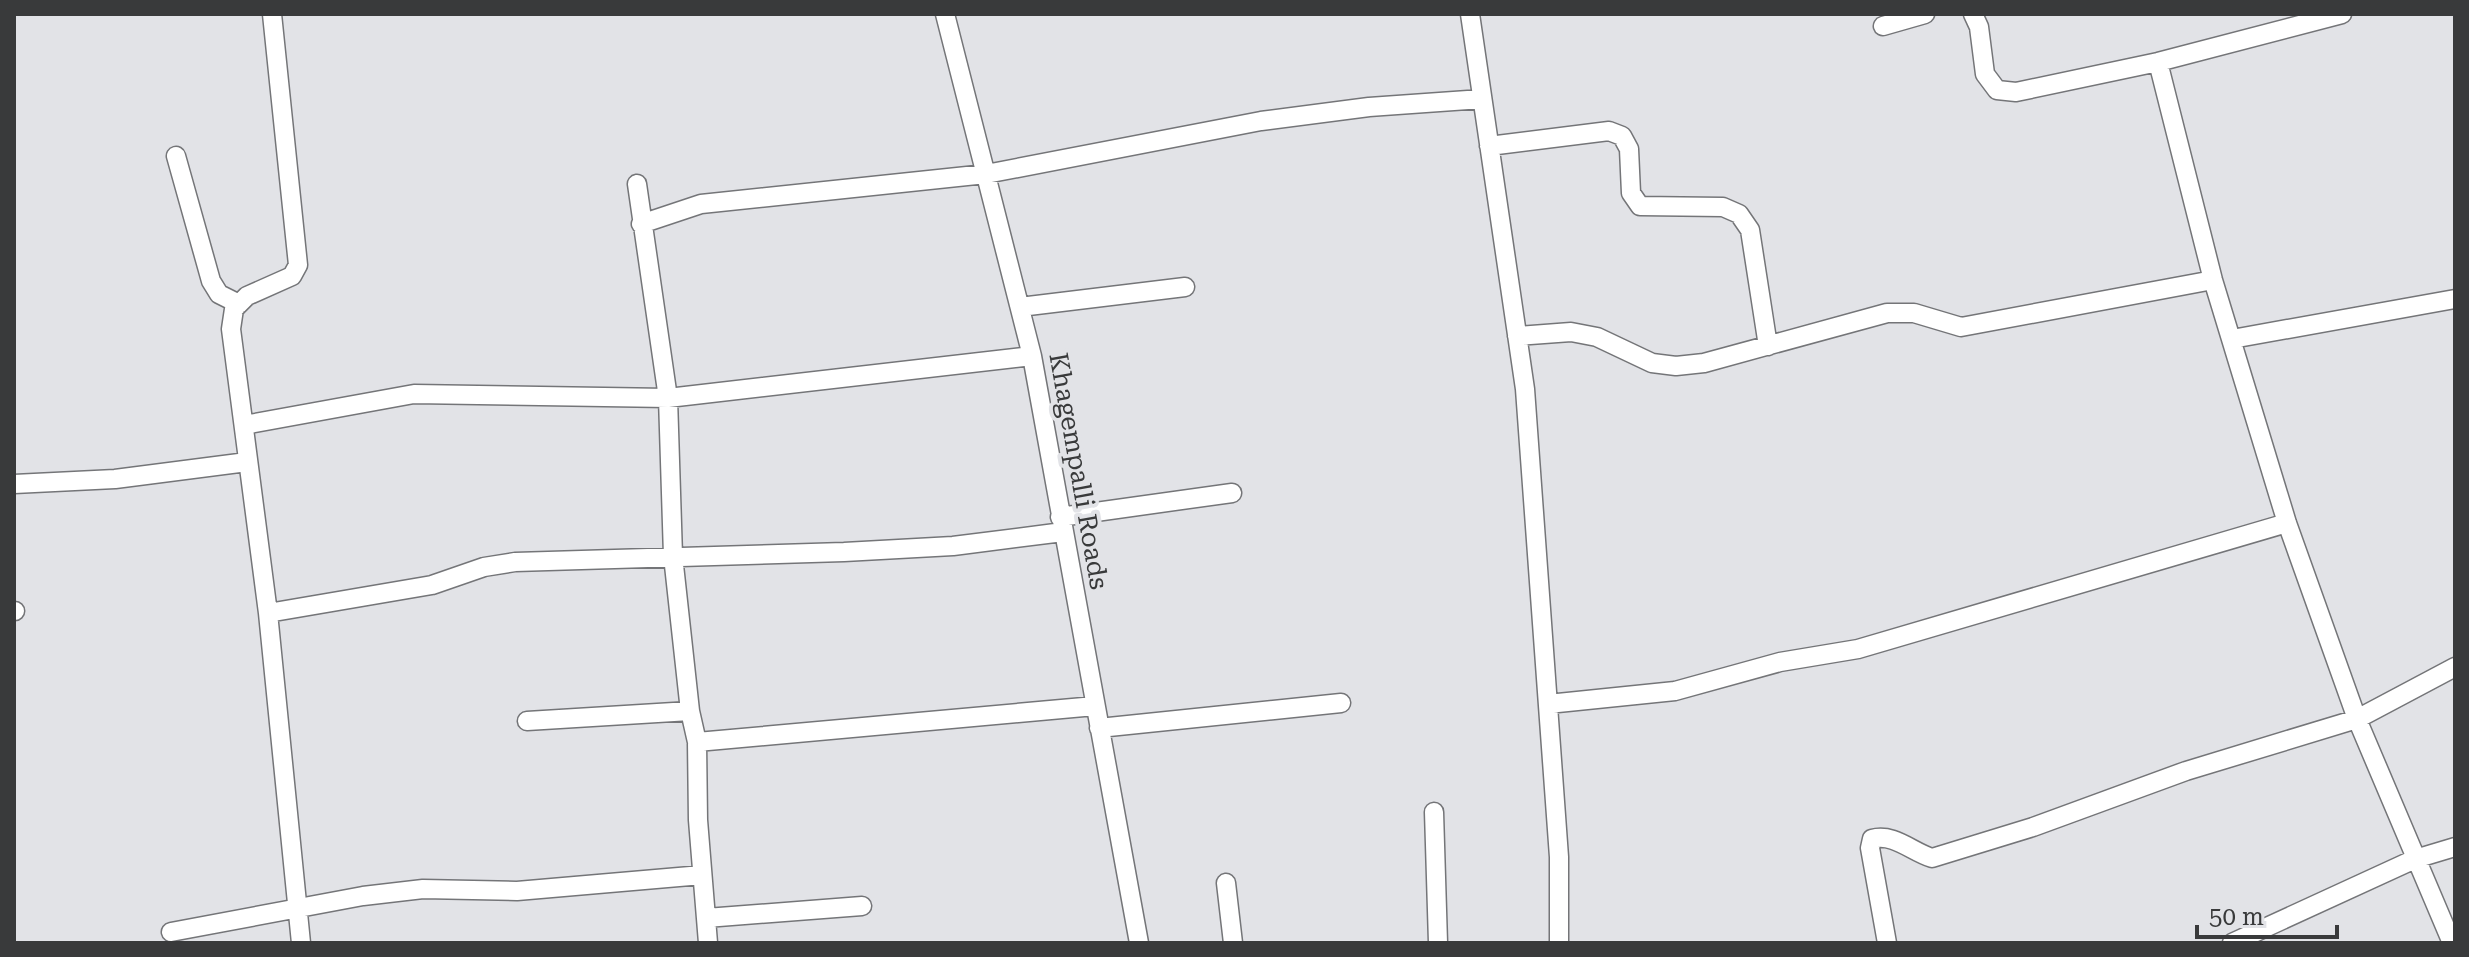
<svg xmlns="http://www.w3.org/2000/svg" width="2469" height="957" font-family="'Roboto Serif',serif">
	<rect width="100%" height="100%" fill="#e2e3e7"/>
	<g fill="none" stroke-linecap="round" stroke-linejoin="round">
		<defs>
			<path id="street" d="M272,14L298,265L292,276L247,296L234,309L231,329L268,613L301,943
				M945,14L1032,356L1139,943
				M1470,14L1525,389L1559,857V943
				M1973,14L1979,27L1985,74L1997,90L2016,92L2158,62L2342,14
				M1883,26L1925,14
				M2158,62L2213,280L2287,523L2357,719L2452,943
				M1489,146L1609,131L1622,136L1629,149L1631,193L1640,206L1723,207L1739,214L1750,230L1768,346
				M176,156L211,281L219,294L239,304
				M637,184L668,398L673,556L690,711L697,742L698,820L708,943
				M641,224L701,204L986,174L1261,121L1369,107L1482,99
				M1020,307L1185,287
				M1517,336L1571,332L1597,337L1652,363L1676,366L1704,363L1887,313H1914L1961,327L2213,280
				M2232,339L2455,299
				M244,425L414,394L668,398L1032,356
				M14,484L115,479L247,462
				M1060,517L1232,493
				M14,611H15
				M268,613L432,585L484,567L515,562L844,552L953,546L1063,532
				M1548,704L1675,691L1780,662L1858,649L2287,523
				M527,721L690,711
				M1099,728L1341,703
				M697,742L1095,706
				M1434,812L1438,943
				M1226,883L1233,943
				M706,918L862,906
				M171,932L363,896L423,889L517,891L702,875
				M1887,943L1870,848L1872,839C1894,833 1912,852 1932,858L2033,827L2186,771L2357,719L2455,667
				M2232,943L2415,859L2455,847"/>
		</defs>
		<use href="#street" stroke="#747578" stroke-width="21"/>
		<use href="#street" stroke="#fff" stroke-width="18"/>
	</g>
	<g text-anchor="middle" stroke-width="8" stroke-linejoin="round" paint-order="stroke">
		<g font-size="26" fill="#393a3b" stroke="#e2e3e7">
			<text transform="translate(1079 471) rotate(80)" y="9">Khagempalli Roads</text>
		</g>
	</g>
	<rect width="2469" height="957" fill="none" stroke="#393a3b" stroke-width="32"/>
	<path d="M2197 925v12h140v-12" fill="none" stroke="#393a3b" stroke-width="4"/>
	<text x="2209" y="925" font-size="24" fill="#393a3b" stroke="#e2e3e7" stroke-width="6" paint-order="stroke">50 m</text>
</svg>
